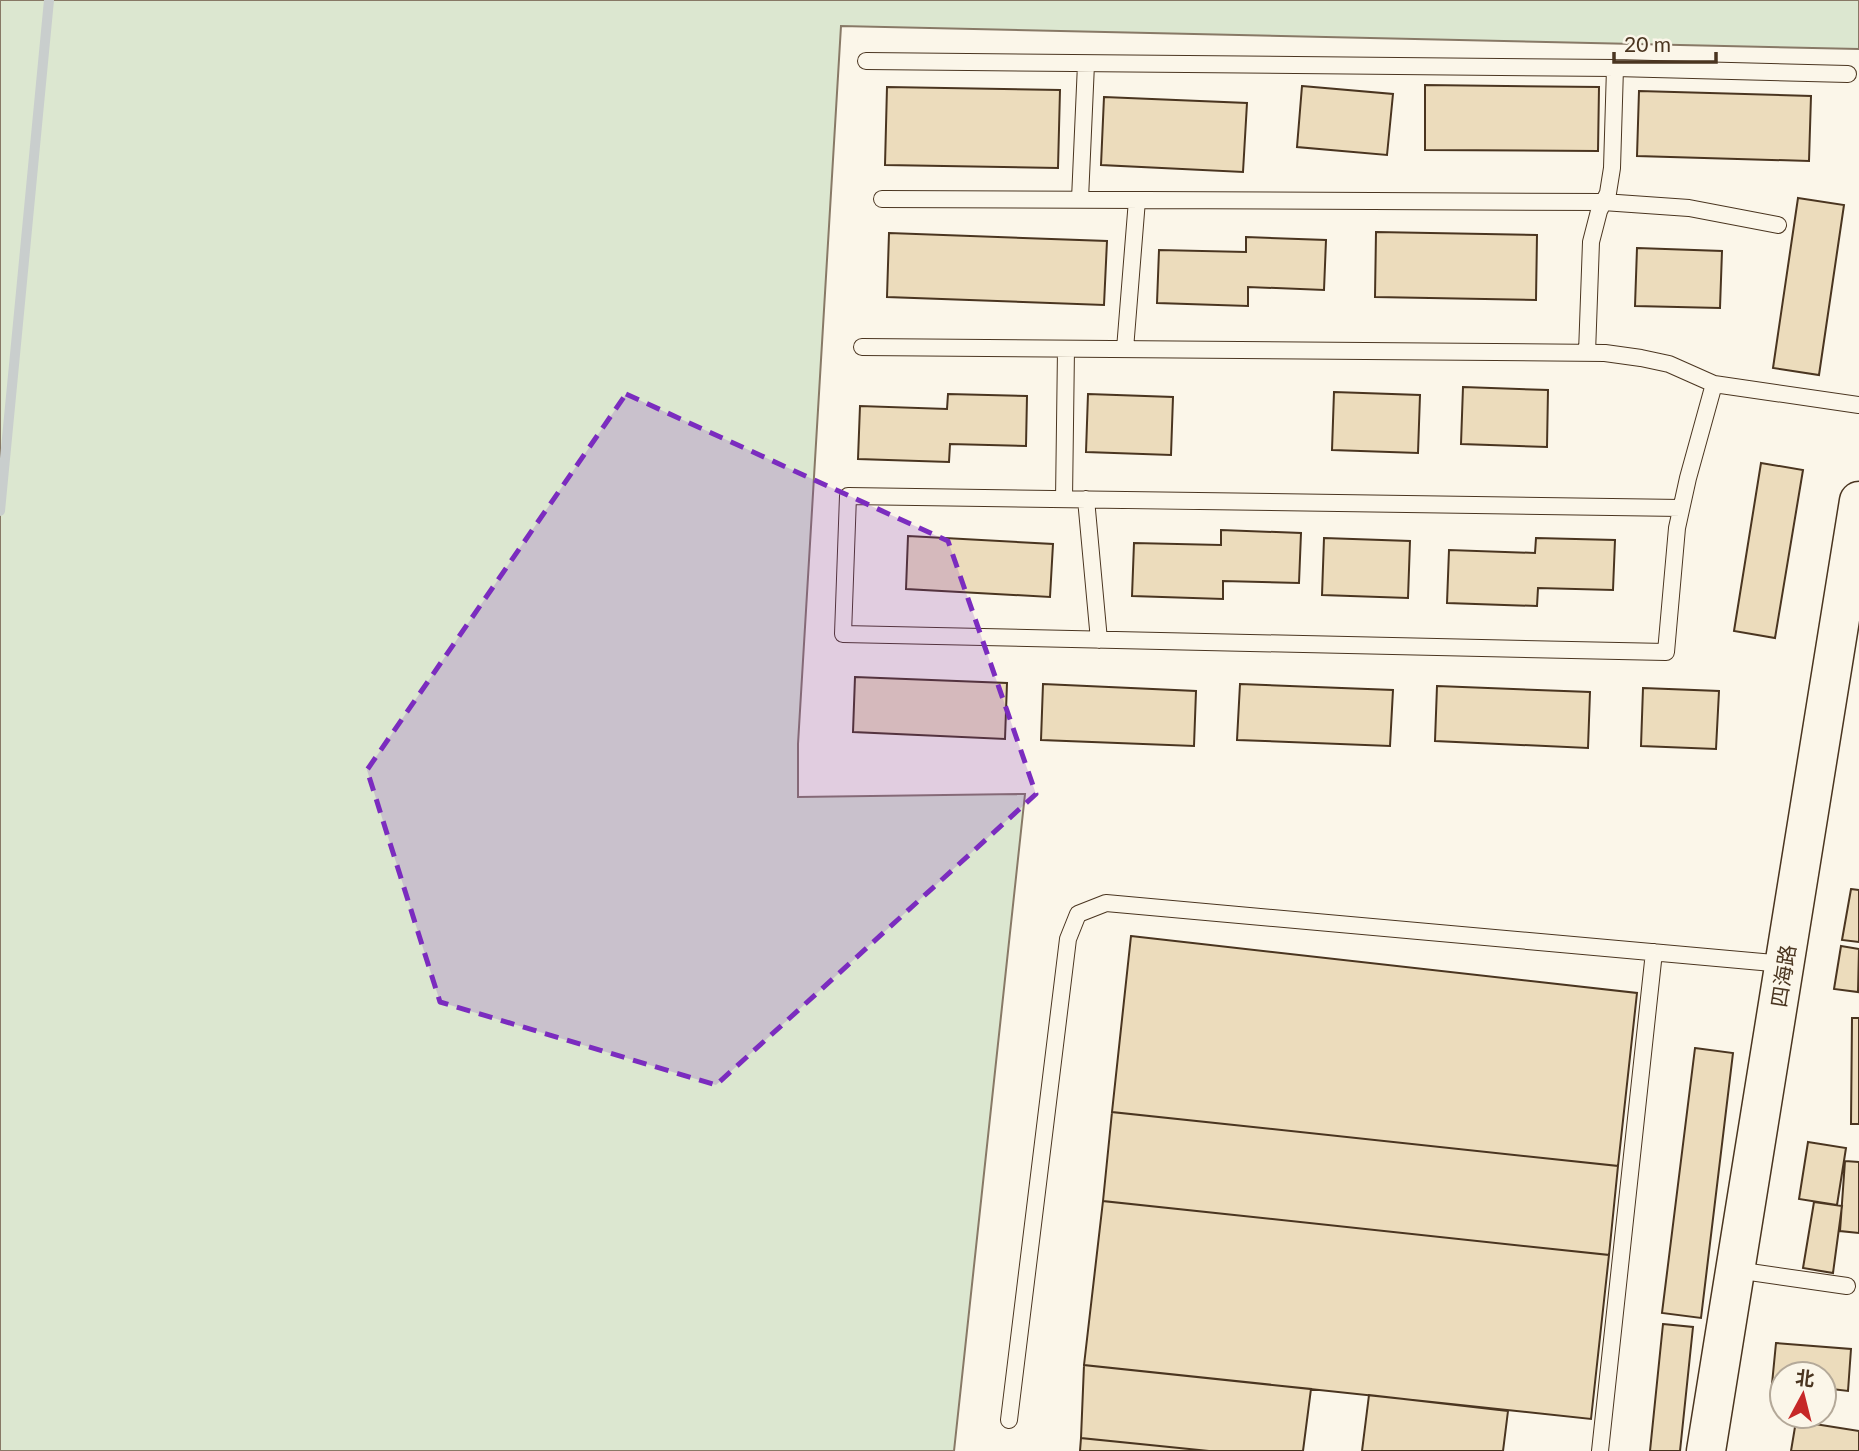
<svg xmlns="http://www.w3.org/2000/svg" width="1859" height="1451" font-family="Lato,'Noto Sans SC',sans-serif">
	<rect width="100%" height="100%" fill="#fbf6e9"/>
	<path fill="#dce7d0" stroke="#887966" stroke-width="2" d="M0,0H1859V49L841,26L798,744V797L1025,794L954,1451H0Z"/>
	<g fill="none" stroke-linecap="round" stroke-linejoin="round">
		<path stroke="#c9cecd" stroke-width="10" d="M0,511L49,0"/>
	</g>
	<path fill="#ecdcbc" stroke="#4a3520" stroke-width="2" d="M1425,85L1599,87L1598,151L1425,150Z
		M1302,86L1393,94L1387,155L1297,147Z
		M887,87L1060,90L1058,168L885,165Z
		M1639,91L1811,96L1809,161L1637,156Z
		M1104,97L1247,103L1243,172L1101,165Z
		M1798,198L1844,205L1819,375L1773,368Z
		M1376,232L1537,235L1536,300L1375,297Z
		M889,233L1107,241L1104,305L887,297Z
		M1246,237L1326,240L1324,290L1248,287V306L1157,303L1159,250L1246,252Z
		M1637,248L1722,251L1720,308L1635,306Z
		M1463,387L1548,390L1547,447L1461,444Z
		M1334,392L1420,395L1418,453L1332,450Z
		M948,394L1027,396L1026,446L950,444L949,462L858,459L860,406L947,409Z
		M1088,394L1173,397L1171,455L1086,452Z
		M1761,463L1803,470L1775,638L1734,631Z
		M1221,530L1301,533L1299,583L1223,581V599L1132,596L1134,543L1221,545Z
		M908,536L1053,544L1050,597L906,589Z
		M1324,538L1410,541L1408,598L1322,595Z
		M1536,538L1615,540L1613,590L1538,588L1537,606L1447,603L1449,550L1535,553Z
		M855,677L1007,683L1005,739L853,732Z
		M1043,684L1196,691L1194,746L1041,740Z
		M1240,684L1393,690L1390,746L1237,740Z
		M1437,686L1590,692L1588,748L1435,741Z
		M1643,688L1719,691L1716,749L1641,746Z
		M1851,889L1859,890V942L1842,940Z
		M1131,936L1637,993L1618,1166L1112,1112Z
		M1841,946L1859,949L1858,992L1834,989Z
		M1852,1018H1859V1124H1851Z
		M1695,1048L1733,1053L1701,1318L1662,1313Z
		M1112,1112L1618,1166L1609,1255L1103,1201Z
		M1808,1142L1846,1148L1837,1205L1799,1199Z
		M1845,1161L1859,1162V1233L1840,1231Z
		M1103,1201L1609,1255L1591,1419L1084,1365Z
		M1814,1202L1842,1206L1833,1273L1803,1268Z
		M1663,1324L1693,1327L1680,1451H1650Z
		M1776,1343L1851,1349L1848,1391L1824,1388V1374H1782V1385L1772,1384Z
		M1084,1365L1311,1389L1303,1451H1209L1081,1438Z
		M1369,1395L1508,1411L1503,1451H1362Z
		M1796,1421L1859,1431V1451H1791Z
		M1081,1438L1209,1451H1080Z"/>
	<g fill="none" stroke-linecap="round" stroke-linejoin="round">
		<defs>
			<path id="lane" d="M866,61L1615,68L1848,74
				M882,199L1603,202L1689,208L1778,225
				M1080,199L1086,64
				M862,347L1605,353L1641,358L1669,364L1714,384L1859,405
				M1125,349L1137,200
				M1587,353L1591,242L1599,211L1608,193L1612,168L1615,68
				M1064,499L1066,349
				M1086,499L1099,640
				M1681,508L848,496L843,634L1666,652L1677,528L1688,478L1714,384
				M1736,1270L1847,1286
				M1009,1420L1068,939L1078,914L1106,903L1784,964
				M1600,1451L1654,952"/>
			<path id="secondary" d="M1706,1451L1859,501"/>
		</defs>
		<use href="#lane" stroke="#4a3520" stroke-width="18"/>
		<use href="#secondary" stroke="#4a3520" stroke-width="41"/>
		<use href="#lane" stroke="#fbf6e9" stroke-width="16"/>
		<use href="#secondary" stroke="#fbf6e9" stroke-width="38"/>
	</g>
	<path fill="#7b2cbf" fill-opacity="0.2" stroke="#7b2cbf" stroke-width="5" stroke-dasharray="14 9" stroke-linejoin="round" d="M626,394L948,541L1036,794L716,1085L440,1002L367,770Z"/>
	<g text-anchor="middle" stroke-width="5" stroke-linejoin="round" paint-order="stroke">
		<g font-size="21" fill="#4a3520" stroke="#fbf6e9">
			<text transform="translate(1784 976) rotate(-81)" y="7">四海路</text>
		</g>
	</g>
	<g transform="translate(1803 1395) rotate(7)"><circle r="33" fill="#fbf6e9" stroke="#b4a999" stroke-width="2"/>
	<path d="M0-5L12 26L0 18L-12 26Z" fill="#c62828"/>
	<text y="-10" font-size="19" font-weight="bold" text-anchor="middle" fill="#4a3520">北</text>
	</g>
	<path d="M1614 52v10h102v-10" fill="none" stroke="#4a3520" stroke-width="3.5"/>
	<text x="1624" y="52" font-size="21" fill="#4a3520" stroke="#fbf6e9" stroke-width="5" paint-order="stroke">20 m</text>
</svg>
